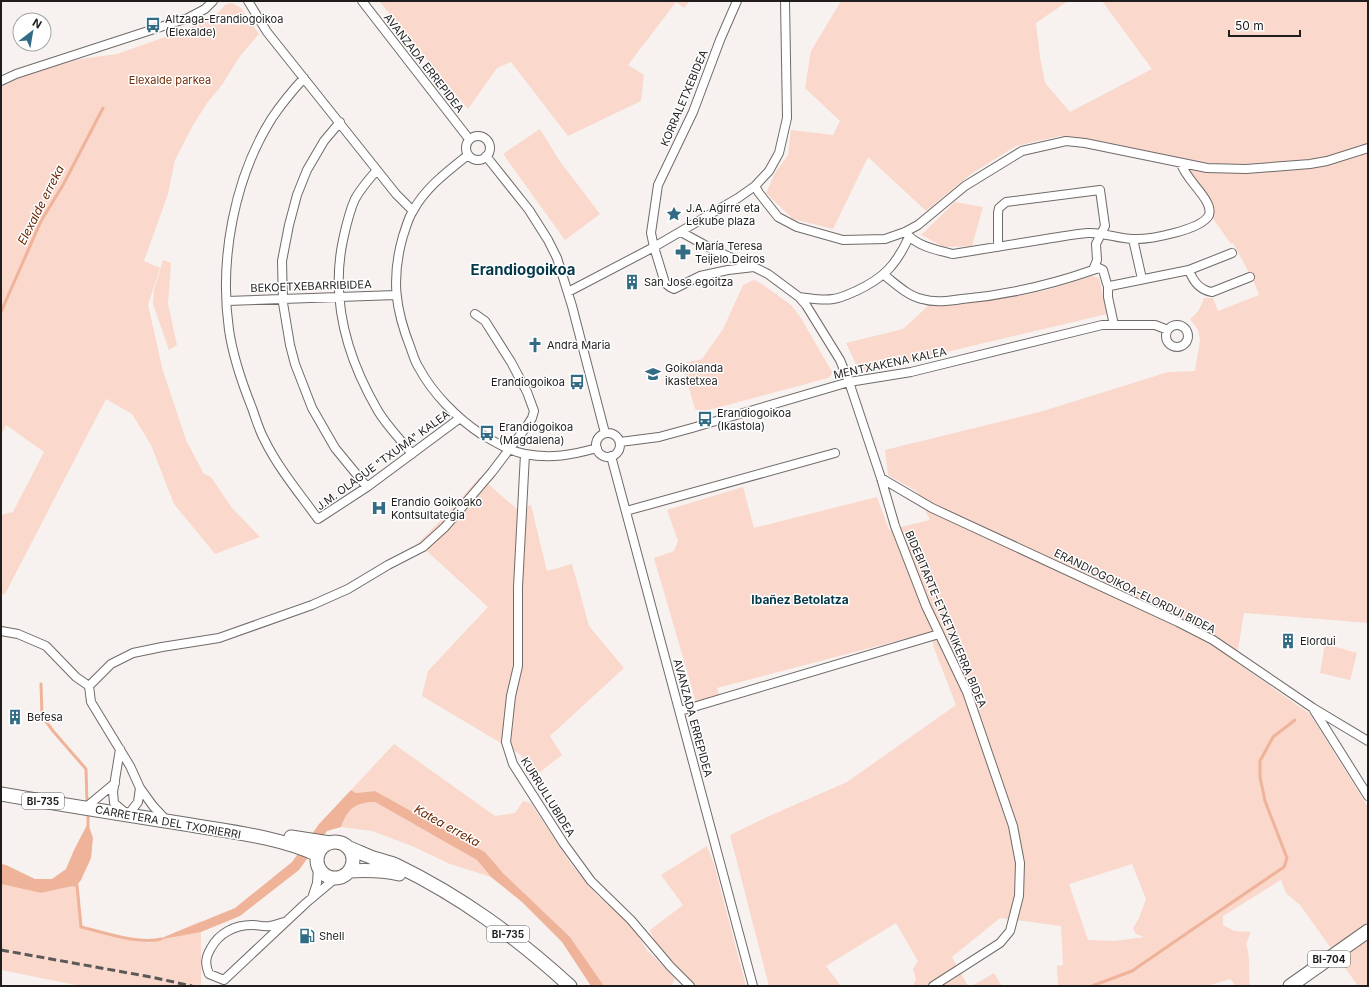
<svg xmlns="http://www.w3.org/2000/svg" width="1369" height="987" font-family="Inter,sans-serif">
	<rect width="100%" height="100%" fill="#f7f2f0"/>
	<path fill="#fad8cb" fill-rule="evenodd" d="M379,1H690L684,8L676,2L628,65L644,75L641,101L568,136L511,62L497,68L468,109Z
		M841,1H1068L1036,23L1040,57L1045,83L1070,112L1152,69L1102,1H1368V623L1244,613L1236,662L1310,714L1368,807V986H1358L1300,905L1286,893L1281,880L1223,916V925L1234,931L1251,932L1246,944C1251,958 1248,971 1250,986H1236L1230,979L1207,986H1058L1057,966L1063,965L1061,926L1000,918L952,957L968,986H913L916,979L913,969L918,961L896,923L826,966L841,986H769L730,835L767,817L847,782L956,705L934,648L931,632L717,688L721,704L698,709L654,558L674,551L678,541L667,510L743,487L754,528L877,497L889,530L930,520L916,491L888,475L885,450L1043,411L1168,372L1195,371L1200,340L1198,330L1190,319C1198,313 1201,307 1204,298H1213L1218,311L1259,295L1254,282L1233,243L1231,244L1169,156L1101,141L1060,136L1016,146L971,174L926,211L868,157L833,229L793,219L766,193L775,173L788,155L791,130L833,135L840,121L805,88L811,51ZM1132,864L1146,899L1139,918L1133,928L1136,934L1144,937L1115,941L1088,940L1069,884Z
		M232,3L241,8L259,34L240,56L222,85L207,103L192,127L175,160L168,194L144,261L160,268L148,305L163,371L186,440L204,474L211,477L232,508L260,537L215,554L174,504L151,445L132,414L106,399L5,594L1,595V515L13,512L44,452L6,425L1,435V79L7,83L40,70L81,59L117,54L199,25L213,18L226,4Z
		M540,129L559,160L600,214L565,240L503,154Z
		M955,202L983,207L972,246L944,247L921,235Z
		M163,260L171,263L168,304L177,345L169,350L153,304L154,290Z
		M1092,276L1099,278L1107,314L866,371L858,368L846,343L903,329L929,305L968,303L1011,297L1047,290Z
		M754,280L762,284L791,305L801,318L832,372L831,375L828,378L701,412L695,409L682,364L702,359L723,329L743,285Z
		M480,477L517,509L531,505L547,571L572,564L589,626L624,668L550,736L562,755L535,776L521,755L422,696L428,671L488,607L418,543L444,517Z
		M1325,644L1357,653L1350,680L1320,673Z
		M394,744L495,816L515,813L523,801L531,803L571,864L597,895L629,922L647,950L675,978L671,986H604L570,937L503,873L485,852L375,791L356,793L351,790Z
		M365,802H375L477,860L491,877L450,864L412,846L372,831L341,827C346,814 351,806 365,802Z
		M707,846L714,864L746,986H694C678,970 657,952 650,930L683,905L661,875Z
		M1,884L41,893L77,885L81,927L150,943L201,921V986H81L1,970Z
		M994,973L1002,986H972Z"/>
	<path fill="#efb39a" d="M351,790L356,793L375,791L485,852L503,873L570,937L604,986H591L562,942L522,902L491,877L477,860L375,802C355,802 348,809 341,827L327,831L299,870L240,916L201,932L157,940L235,908L292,862L319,824Z
		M88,823L93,838L91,858L81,880L77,885L41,893L1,884V864L6,865L35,879H52L66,869L74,850Z"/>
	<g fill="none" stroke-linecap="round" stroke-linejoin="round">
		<path stroke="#efb39a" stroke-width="3" d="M1,312L41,221L63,185L103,108
			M41,684L42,716L53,731L86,769L87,804
			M88,811V826
			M74,885H77L81,927C102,932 140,945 161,939
			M1092,986L1132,971L1193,929L1284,867L1287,858L1265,801L1260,777V761L1273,737L1295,720"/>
		<defs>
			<path id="street" d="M248,1L267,32L396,194L413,211
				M362,1L469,139
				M737,1L720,40L693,112L658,185L651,233L654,247L665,283L670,287L674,289L700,276L728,270L754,267L768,274L799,297L806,305L840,360L849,382L881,478L895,526L926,606L967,692L1013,826L1020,863L1019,896L1010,931L1000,943L933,986
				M304,78C293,90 282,103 272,118C234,178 219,260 229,330C233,357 242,383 252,408C256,419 259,430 264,439C278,468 300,494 318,519L367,487L460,418
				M1,81L16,74L188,18L205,9L213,1
				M340,122L324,141L307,170L297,195L289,225L282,261L283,303L290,345L295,364L312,408L335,448L367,487
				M466 148a12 12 0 1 1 24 0a12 12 0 1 1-24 0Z
				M468,155C448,171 425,188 413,211C408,218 406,228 403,236C391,278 395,309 411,349C413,355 415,362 419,368C433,394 457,418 481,434C495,442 509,451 525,454C551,459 572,455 597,448
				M486,156L529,210L548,240L557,258L572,306L605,433
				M377,170C369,179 361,188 355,199C349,212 346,226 343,240C330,301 347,358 378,411C387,426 401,440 412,454
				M755,186L759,193L778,217L797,227L843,240L885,239L905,232L918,225L965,186L1022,151L1066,141L1085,143L1207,168L1246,169L1310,164L1327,161L1368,148
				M681,232L712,249L752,267
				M905,232C916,246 936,250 953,254C984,249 1015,244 1046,239C1060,237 1074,234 1088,233C1103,232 1118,239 1133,239C1148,240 1202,230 1209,215C1214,200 1185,180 1181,163
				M1133,239L1142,279
				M1093,270L1099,268L1103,270L1107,284L1110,286L1189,270L1232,253
				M1189,270C1193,281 1199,290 1212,292L1250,277
				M884,275C896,284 908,296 922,299C935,303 949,301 962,299C1007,295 1050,285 1093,270L1097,260L1096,244L1105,226L1100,190L1006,202L999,208L998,213V247
				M1108,285V297L1114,325
				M568,292L654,247L738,198L755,186L769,171L779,153L787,118L785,1
				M799,297C809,298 822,301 833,299C841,298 849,294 856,291C884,278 896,265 909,237
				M227,301L396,295
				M1166 336a11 11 0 1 1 22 0a11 11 0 1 1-22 0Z
				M596 445a12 12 0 1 1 24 0a12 12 0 1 1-24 0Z
				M620,442L659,437L692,428L849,382L911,372L1102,325H1155L1168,330
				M525,454L518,587V666L511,696L506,742L513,764L564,844L591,881L631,920L670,966L690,986
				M611,456L753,986
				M881,478L932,508L1178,622L1213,640L1313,708L1368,741
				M626,511L835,453
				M1,631L18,634L46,646L76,677L89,686
				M1314,710L1368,796
				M680,711L939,634
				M120,749L113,792L114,803L128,815L138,802L140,788L130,766L91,702L89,686L111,664L133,653L162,647L219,638L312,605L348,589L388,565L423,547L445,527L492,472L527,426L532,418L534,411L527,392L511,362L485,321L475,314
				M140,788L153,806L167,821
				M85,808L115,783
				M312,898L317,883L318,867
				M285,922C280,923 275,925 270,926C264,927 258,925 252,925C235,925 219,933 211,948C205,958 205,964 209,974L224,980L306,903L337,877"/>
			<path id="primary" d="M1,794C64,805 127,815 191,825C232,832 279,837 318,855
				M291,837L330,843
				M317 860a18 18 0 1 1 36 0a18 18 0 1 1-36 0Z
				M347,847C356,851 364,854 373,858C380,860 388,862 396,865C462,897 516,937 570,986
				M349,871C366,870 382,870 399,874
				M1290,986L1368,931"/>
		</defs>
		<use href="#street" stroke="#6f6b69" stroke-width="10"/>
		<use href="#primary" stroke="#6f6b69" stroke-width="15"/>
		<use href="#street" stroke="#fff" stroke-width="8"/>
		<use href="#primary" stroke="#fff" stroke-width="13"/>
		<path stroke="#5b5958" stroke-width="3" stroke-dasharray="8 4" stroke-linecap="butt" d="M1,950L151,977L192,986"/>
	</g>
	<defs>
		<symbol id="bus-bare" viewBox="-9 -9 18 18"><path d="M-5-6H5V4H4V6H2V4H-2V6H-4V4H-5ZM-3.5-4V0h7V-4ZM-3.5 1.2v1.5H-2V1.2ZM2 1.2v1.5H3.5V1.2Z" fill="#316c84" stroke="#fff" stroke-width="2.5" paint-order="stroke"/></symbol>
		<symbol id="sight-bare" viewBox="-9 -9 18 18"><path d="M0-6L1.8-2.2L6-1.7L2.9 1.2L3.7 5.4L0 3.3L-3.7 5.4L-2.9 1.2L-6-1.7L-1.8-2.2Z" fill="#316c84" stroke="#fff" stroke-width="2.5" paint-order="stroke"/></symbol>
		<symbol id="pharmacy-bare" viewBox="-9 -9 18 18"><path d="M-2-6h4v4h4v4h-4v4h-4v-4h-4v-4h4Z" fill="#316c84" stroke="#fff" stroke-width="2.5" paint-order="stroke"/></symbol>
		<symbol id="building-bare" viewBox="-9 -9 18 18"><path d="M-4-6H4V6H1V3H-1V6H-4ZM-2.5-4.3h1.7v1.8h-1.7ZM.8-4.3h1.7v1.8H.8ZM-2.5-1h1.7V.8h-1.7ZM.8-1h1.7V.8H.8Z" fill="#316c84" stroke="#fff" stroke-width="2.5" paint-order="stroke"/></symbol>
		<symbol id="church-bare" viewBox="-9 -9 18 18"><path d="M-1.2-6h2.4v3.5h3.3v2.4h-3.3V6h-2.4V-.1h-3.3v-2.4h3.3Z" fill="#316c84" stroke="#fff" stroke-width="2.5" paint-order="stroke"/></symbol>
		<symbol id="school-bare" viewBox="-9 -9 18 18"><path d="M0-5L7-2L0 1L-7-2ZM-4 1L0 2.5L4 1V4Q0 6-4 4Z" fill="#316c84" stroke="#fff" stroke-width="2.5" paint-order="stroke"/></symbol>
		<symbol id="hospital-bare" viewBox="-9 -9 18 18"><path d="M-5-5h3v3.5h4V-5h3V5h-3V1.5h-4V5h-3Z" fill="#316c84" stroke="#fff" stroke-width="2.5" paint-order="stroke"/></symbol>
		<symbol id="fuel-bare" viewBox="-9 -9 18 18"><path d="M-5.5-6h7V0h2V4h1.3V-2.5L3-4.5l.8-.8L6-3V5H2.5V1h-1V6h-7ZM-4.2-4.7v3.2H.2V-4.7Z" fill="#316c84" stroke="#fff" stroke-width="2.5" paint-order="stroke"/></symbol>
	</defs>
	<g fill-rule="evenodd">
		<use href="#bus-bare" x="142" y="14" width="22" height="22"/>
		<use href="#sight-bare" x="663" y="203" width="22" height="22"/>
		<use href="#pharmacy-bare" x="672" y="241" width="22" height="22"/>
		<use href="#building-bare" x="621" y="271" width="22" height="22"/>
		<use href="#church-bare" x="524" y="334" width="22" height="22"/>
		<use href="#school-bare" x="642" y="363" width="22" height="22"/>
		<use href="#bus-bare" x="566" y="371" width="22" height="22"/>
		<use href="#bus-bare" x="694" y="408" width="22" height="22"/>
		<use href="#bus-bare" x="476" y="422" width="22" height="22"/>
		<use href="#hospital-bare" x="368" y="497" width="22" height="22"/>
		<use href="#building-bare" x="1277" y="630" width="22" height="22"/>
		<use href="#building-bare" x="4" y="706" width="22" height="22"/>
		<use href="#fuel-bare" x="296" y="925" width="22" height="22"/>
	</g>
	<g text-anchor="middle" stroke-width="3" stroke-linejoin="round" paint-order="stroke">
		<g fill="#fff" stroke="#626161" stroke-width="1">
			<rect x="22" y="793" width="42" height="16" rx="3"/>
			<rect x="487" y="926" width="42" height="16" rx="3"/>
			<rect x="1308" y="951" width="42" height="16" rx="3"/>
		</g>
		<g font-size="10" font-weight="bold" fill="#1f1d1d">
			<text x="43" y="805">BI-735</text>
			<text x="508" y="938">BI-735</text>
			<text x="1329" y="963">BI-704</text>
		</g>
		<g font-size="11" fill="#1f1d1d" stroke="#fff" text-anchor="start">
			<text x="165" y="23">Altzaga-Erandiogoikoa<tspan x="165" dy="13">(Elexalde)</tspan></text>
			<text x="686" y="212">J.A. Agirre eta<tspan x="686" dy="13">Lekube plaza</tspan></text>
			<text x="695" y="250">María Teresa<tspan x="695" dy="13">Teijelo Deiros</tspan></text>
			<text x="644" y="286">San Jose egoitza</text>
			<text x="547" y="349">Andra Maria</text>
			<text x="665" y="372">Goikolanda<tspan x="665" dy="13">ikastetxea</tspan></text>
			<text x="565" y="386" text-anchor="end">Erandiogoikoa</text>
			<text x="717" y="417">Erandiogoikoa<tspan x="717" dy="13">(Ikastola)</tspan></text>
			<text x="499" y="431">Erandiogoikoa<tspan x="499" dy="13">(Magdalena)</tspan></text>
			<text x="391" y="506">Erandio Goikoako<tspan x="391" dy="13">Kontsultategia</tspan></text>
			<text x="1300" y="645">Elordui</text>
			<text x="27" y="721">Befesa</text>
			<text x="319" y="940">Shell</text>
		</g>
		<g font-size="11" fill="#1f1d1d" stroke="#fff">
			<text transform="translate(424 63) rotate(52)" y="4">AVANZADA ERREPIDEA</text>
			<text transform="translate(684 98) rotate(-67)" y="4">KORRALETXEBIDEA</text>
			<text transform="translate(311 286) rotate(-2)" y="4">BEKOETXEBARRIBIDEA</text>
			<text transform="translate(890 363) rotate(-12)" y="4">MENTXAKENA KALEA</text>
			<text transform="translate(383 460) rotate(-36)" y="4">J.M. OLAGUE "TXUMA" KALEA</text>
			<text transform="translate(1135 591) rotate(26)" y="4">ERANDIOGOIKOA-ELORDUI BIDEA</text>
			<text transform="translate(946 619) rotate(67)" y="4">BIDEBITARTE-ETXETXIKERRA BIDEA</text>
			<text transform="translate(693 718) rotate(75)" y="4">AVANZADA ERREPIDEA</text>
			<text transform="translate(548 797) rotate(58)" y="4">KURRULLUBIDEA</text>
			<text transform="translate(168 822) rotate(10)" y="4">CARRETERA DEL TXORIERRI</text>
		</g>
		<g font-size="11" fill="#722c06" stroke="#fff">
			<text x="170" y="84">Elexalde parkea</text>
		</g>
		<g font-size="12" font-style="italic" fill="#6a2500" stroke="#fff">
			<text transform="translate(41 205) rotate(-63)" y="4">Elexalde erreka</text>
			<text transform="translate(447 826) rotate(29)" y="4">Katea erreka</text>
		</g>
		<g font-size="12" font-weight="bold" fill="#04394b" stroke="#fff">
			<text x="800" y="604">Ibañez Betolatza</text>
		</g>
		<g font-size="15" font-weight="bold" fill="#04394b" stroke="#fff">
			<text x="523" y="275">Erandiogoikoa</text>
		</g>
	</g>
	<rect width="1369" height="987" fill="none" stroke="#1f1d1d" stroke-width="4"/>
	<g transform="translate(32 32) rotate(31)"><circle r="19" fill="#ffffff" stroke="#a5a5a5"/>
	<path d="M0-3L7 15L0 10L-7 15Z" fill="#316c84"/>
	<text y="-6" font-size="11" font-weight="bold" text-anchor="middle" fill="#1f1d1d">N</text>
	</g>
	<path d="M1229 30v6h71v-6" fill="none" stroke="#1f1d1d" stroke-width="2"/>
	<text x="1235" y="30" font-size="12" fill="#1f1d1d" stroke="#ffffff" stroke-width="3" paint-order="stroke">50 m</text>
</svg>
